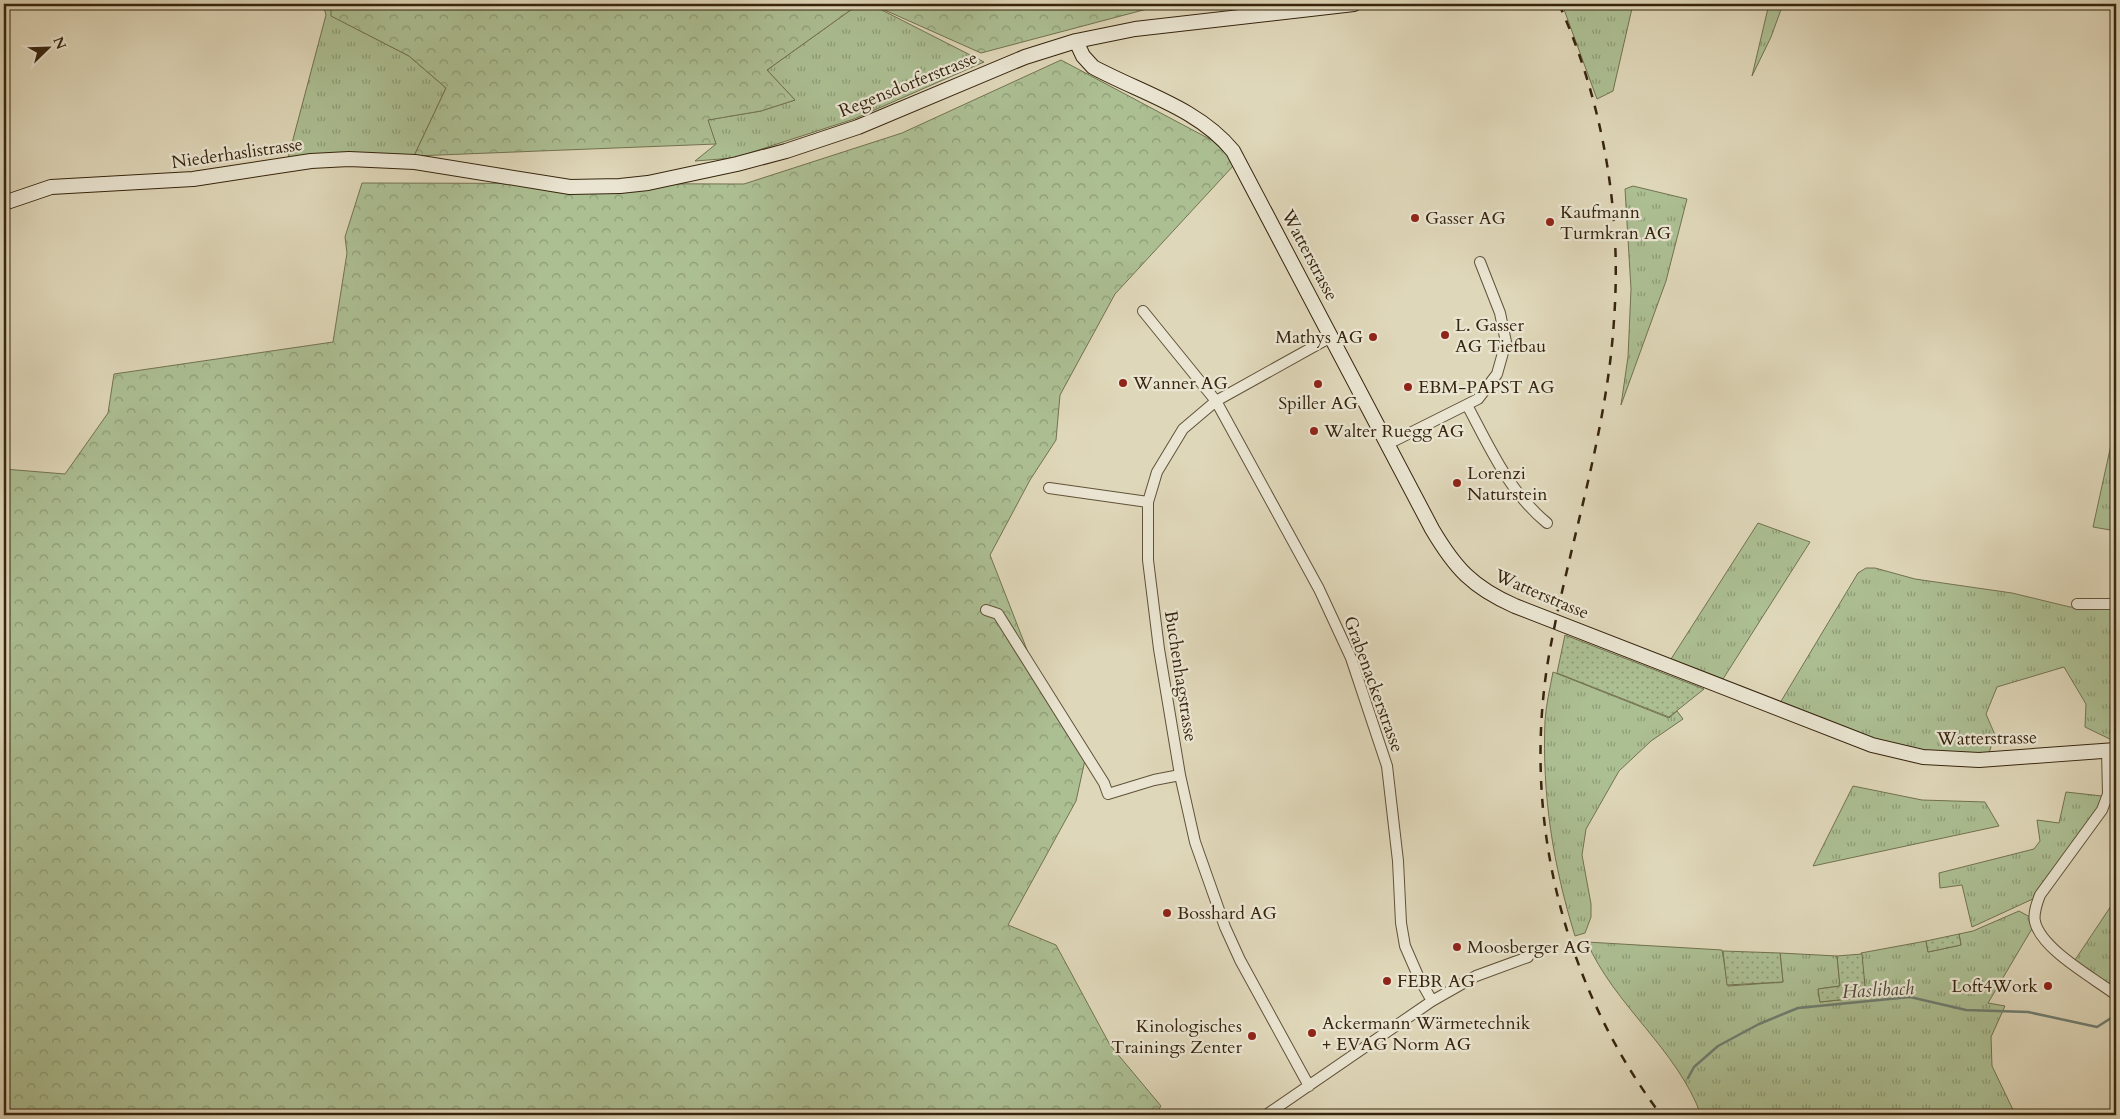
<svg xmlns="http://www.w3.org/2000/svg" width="2120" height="1119" font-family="Cardo,serif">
	<defs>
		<pattern id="grass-tufts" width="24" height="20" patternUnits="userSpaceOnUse" patternTransform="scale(1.25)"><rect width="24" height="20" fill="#acbf93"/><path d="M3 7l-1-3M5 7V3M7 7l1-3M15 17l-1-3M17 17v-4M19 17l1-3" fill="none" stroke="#8d9b76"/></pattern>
		<pattern id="forest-crowns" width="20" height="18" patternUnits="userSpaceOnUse" patternTransform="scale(1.25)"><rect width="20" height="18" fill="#acbf93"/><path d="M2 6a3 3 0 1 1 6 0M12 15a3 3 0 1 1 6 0" fill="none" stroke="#8d9b76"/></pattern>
		<pattern id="garden-dots" width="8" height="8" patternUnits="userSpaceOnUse" patternTransform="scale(1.25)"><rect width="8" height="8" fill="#acbf93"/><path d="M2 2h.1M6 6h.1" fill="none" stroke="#8d9b76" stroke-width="1.8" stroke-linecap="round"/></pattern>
	</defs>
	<rect width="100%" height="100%" fill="#dfd7b9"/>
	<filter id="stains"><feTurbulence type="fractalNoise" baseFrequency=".004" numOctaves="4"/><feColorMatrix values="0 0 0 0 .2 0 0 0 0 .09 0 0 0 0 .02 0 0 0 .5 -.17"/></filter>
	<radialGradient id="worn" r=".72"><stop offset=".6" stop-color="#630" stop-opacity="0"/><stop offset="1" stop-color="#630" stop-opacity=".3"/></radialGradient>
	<path fill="url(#grass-tufts)" stroke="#727250" d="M323,4H331L332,16L409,56L446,88L414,156L288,158L326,15Z
		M859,4H870L984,62L854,119L734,158L695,161L716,144L707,120L761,111L795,100L767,70Z
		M1562,4H1633L1613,91L1597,99Z
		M1769,4H1783L1771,37L1752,76Z
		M1633,186L1687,199L1666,281L1621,405L1628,357L1631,289L1625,189Z
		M2116,422V531L2093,527Z
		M1758,523L1810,542L1723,679L1671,659Z
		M1866,568H1875L1915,579L2012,593L2070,607L2116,606V742L2085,727L2086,704L2064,667L1997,687L1986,714L1995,735L1989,753C1963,753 1938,753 1912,748C1866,739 1823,720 1780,703L1858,573Z
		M1553,672L1669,718L1677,711L1683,719L1651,741L1619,771L1586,829L1582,855L1591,904V917L1585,933L1575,936C1553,865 1542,795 1545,721C1546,705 1550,688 1553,672Z
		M1853,786L1922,800L1985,802L1999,826L1813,866Z
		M2066,792L2102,796L2098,810L2035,898L1972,927L1962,885L1940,888L1939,873L2034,849L2040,841L2037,820L2059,823Z
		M2113,903L2116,906V989L2075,960Z
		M2019,911L2030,917L2033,927L1988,1003L2005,1006L1991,1037L1992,1066L2015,1114L2018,1115H1701C1677,1049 1614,1005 1587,942L1722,950L1728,986L1783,982L1780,953L1837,956L1840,986L1818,989L1820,1002L1866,997L1861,953L1926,941L1928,952L1961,945L1959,934L1973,931Z"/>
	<path fill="url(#forest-crowns)" stroke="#727250" d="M331,4H859L767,70L795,100L761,111L708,120L716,144L414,156L446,88L409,56L331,16Z
		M871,4H1166L981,53Z
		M1061,60L1219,144L1234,165L1115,294L1060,395L1056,440L1030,480L990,555L1029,655L1087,751L1076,801L1008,925L1056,945L1110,1045L1161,1106L1155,1115H4V469L65,474L108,413L114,374L333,342L347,253L345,237L362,183L744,184L902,133Z"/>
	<path fill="url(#garden-dots)" stroke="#727250" d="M1565,635L1704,689L1669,717L1557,673Z
		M1959,934L1961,945L1928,952L1926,941Z
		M1723,951L1780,953L1783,982L1727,985Z
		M1862,954L1866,997L1820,1002L1818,989L1840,986L1837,956Z"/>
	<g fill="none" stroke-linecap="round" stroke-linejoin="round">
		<path stroke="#6f7e72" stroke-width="2.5" d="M538,9L546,4
			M1688,1078L1694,1067L1718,1046L1759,1024L1798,1008L1910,997L1966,1010L2028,1012L2097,1027L2116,1015"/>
		<defs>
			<path id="street" d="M1143,311L1216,401L1319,589L1351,658L1387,766L1398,861L1401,923L1405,946L1419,978L1432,1001
				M1467,405C1490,448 1509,492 1547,523
				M1388,444L1478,399L1497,374L1506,342L1500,313L1480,262
				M1049,488L1148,502
				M2077,604H2116
				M986,610L998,614L1104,783L1108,794L1154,780L1180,775
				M2107,750L2108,794L2102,810L2040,895C2037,903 2033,913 2035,922C2042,950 2094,978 2116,995
				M1309,1086L1240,960L1225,927L1195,842L1180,775L1159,649L1148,560V502L1157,472L1183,429L1216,401L1331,337
				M1266,1115L1432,1001L1476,976L1528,957"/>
			<path id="secondary" d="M1076,41L1083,56L1093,67C1141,93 1198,108 1233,151L1432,529C1455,568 1472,587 1515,606L1872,745L1923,757L1979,760L2116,750
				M4,203L51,187L193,179L311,161L349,159L415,162L570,187L620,186L648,183L737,164L786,151L858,127L1025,57L1076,41L1135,29L1354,4"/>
		</defs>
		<use href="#street" stroke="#615239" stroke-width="12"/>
		<use href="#secondary" stroke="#37250e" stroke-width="16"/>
		<use href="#street" stroke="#eae5d2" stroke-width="10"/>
		<use href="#secondary" stroke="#eae5d2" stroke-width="14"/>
		<path stroke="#37250e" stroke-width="2.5" stroke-dasharray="9 9" stroke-linecap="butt" d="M1559,4C1603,102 1622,212 1614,320C1607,434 1569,544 1549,655C1521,816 1563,985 1661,1115"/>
	</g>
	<g fill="#8f2418" stroke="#eae5d2" stroke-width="2">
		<circle cx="1415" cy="218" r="5"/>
		<circle cx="1550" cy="222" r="5"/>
		<circle cx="1445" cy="335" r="5"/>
		<circle cx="1373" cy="337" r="5"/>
		<circle cx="1123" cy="383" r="5"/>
		<circle cx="1318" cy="384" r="5"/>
		<circle cx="1408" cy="387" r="5"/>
		<circle cx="1314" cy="431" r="5"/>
		<circle cx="1457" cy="483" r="5"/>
		<circle cx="1167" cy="913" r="5"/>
		<circle cx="1457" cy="947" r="5"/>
		<circle cx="1387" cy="981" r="5"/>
		<circle cx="2048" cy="986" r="5"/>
		<circle cx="1312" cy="1033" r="5"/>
		<circle cx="1252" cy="1036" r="5"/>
	</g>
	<g text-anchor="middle" stroke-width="4.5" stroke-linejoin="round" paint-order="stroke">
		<g font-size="18" fill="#37250e" stroke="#eae5d2">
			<text transform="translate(908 84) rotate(-22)" y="6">Regensdorferstrasse</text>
			<text transform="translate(237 153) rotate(-8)" y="6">Niederhaslistrasse</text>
			<text transform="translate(1310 255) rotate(62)" y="6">Watterstrasse</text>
			<text transform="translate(1542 594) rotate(23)" y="6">Watterstrasse</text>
			<text transform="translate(1181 676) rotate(81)" y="6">Buchenhagstrasse</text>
			<text transform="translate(1374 684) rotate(70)" y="6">Grabenackerstrasse</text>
			<text transform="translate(1987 738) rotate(-1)" y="6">Watterstrasse</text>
		</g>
		<g font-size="18" fill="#37250e" stroke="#eae5d2" text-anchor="start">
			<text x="1560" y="218">Kaufmann<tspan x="1560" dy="21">Turmkran AG</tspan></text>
			<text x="1425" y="224">Gasser AG</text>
			<text x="1455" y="331">L. Gasser<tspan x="1455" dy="21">AG Tiefbau</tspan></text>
			<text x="1363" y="343" text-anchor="end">Mathys AG</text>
			<text x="1133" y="389">Wanner AG</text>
			<text x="1418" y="393">EBM-PAPST AG</text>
			<text x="1318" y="409" text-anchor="middle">Spiller AG</text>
			<text x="1324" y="437">Walter Ruegg AG</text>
			<text x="1467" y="479">Lorenzi<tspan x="1467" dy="21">Naturstein</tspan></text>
			<text x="1177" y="919">Bosshard AG</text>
			<text x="1467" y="953">Moosberger AG</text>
			<text x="1397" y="987">FEBR AG</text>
			<text x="2038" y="992" text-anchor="end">Loft4Work</text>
			<text x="1322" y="1029">Ackermann Wärmetechnik<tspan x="1322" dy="21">+ EVAG Norm AG</tspan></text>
			<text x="1242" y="1032" text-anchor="end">Kinologisches<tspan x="1242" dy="21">Trainings Zenter</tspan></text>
		</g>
		<g font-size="19" font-style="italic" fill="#4e4a38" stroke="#eae5d2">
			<text transform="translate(1878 989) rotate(-3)" y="7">Haslibach</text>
		</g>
	</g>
	<rect width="2120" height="1119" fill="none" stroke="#dfd7b9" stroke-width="20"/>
	<rect x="5" y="5" width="2110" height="1109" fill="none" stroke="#37250e" stroke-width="2.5"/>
	<rect x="10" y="10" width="2100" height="1099" fill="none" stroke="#37250e"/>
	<g transform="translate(48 48) rotate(67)" stroke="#eae5d2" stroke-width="4" paint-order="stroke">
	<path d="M0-4L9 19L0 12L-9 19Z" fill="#37250e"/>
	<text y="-8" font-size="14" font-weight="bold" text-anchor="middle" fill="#37250e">N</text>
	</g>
	<rect width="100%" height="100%" filter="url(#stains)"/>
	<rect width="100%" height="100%" fill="url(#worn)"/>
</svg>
